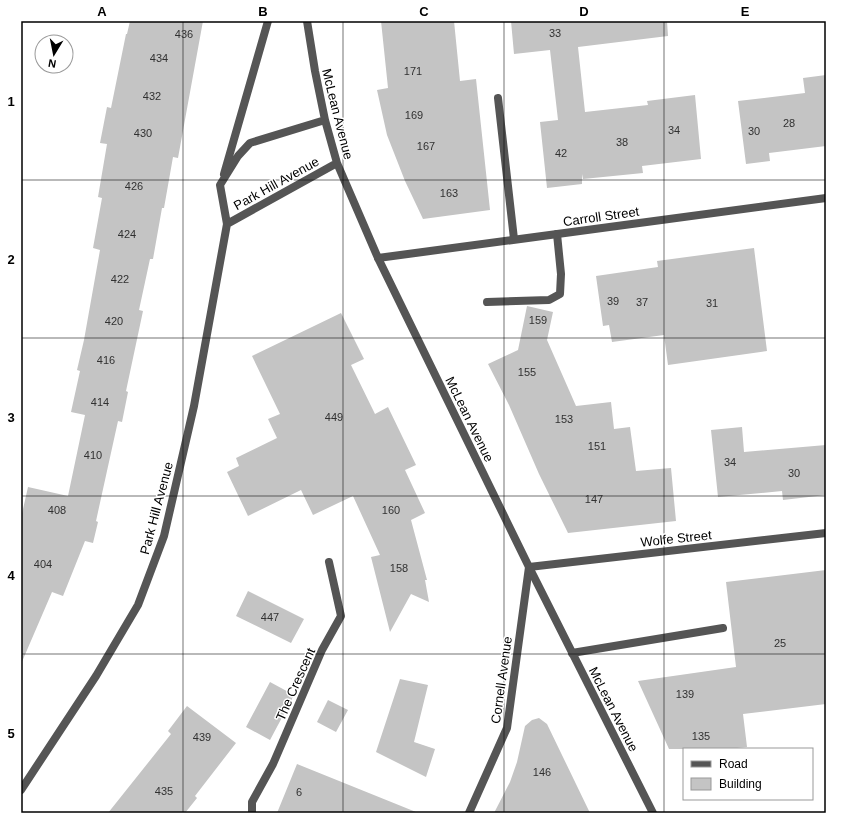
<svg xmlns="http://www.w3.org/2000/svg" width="847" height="834" font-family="Arial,sans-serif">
	<rect width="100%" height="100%" fill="#fff"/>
	<path fill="#c4c4c4" d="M130,21H203L178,158L173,157L164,208H162L153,259H150L139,310L143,311L126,391L128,392L122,422L118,421L96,521L98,522L93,543L85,541L63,596L52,592L21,664V518L28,487L68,496L85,415L71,412L80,371L77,370L84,340L100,250L93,248L102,198L98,197L107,144L100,143L107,107L111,108L126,34H127Z
		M381,21H454L460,81L476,79L490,210L423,219L405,181L387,135L377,90L388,88Z
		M511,21H667L668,36L578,47L585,112L648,105L647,101L695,95L701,159L642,166L643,173L583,179L582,174V184L547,188L540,122L558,120L550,50L514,54Z
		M826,75V146L769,153L770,161L746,164L738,101L805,93L803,78Z
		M754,248L767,351L668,365L664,335L612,342L609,325L603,326L596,276L658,267L657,261Z
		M527,306L553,312L547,340L576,406L611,402L614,429L630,427L636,471L671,468L676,521L568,533L539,474L509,405L488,364L518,350Z
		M341,313L364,359L351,365L375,414L388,407L416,465L405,470L425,513L411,520L427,580H425L429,602L411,594L390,632L371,557L380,555L353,496L313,515L301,490L248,516L227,472L239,466L236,458L277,438L268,419L280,414L252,356Z
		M742,427L744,452L826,445V495L783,500L782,491L718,497L711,430Z
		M826,570V704L743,714L747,747L727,749H669L638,681L736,667L726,582Z
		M248,591L304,619L291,643L236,616Z
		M400,679L428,685L414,742L435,749L426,777L376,752Z
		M270,682L294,695L270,740L246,727Z
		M328,700L348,710L336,732L317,722Z
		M187,706L236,743L195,796L197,798L185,813H108L171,734L168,731Z
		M539,718L547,724L590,813H494L510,782L517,762L525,726L532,720Z
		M297,764L416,812V813H277Z"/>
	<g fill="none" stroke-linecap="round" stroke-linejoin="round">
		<path stroke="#555" stroke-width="8" d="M498,98L514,239
			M487,302L549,300L560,294L561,274L557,234
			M572,653L723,628"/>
		<path stroke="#555" stroke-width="8" d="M378,258L826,198
			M252,813V802L273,764L322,650L341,616L329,562
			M469,813L507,728L529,567L826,533"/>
		<path stroke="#555" stroke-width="8" d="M307,21L315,71L325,120L337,163L378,258L529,567L653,813
			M224,174L268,21
			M227,224L337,163
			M21,790L96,676L138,605L164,536L194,406L227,224L220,185L238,156L250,143L325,120"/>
	</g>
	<path fill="none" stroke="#000" stroke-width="1" stroke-opacity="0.55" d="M183,21V813M343,21V813M504,21V813M664,21V813M21,180H826M21,338H826M21,496H826M21,654H826"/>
	<g text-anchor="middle" stroke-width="3" stroke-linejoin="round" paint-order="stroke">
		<g font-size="11" fill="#313131">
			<text x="555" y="37">33</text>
			<text x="184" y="38">436</text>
			<text x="159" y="62">434</text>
			<text x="413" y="75">171</text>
			<text x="152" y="100">432</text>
			<text x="414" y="119">169</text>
			<text x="789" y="127">28</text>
			<text x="674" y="134">34</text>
			<text x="754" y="135">30</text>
			<text x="143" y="137">430</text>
			<text x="622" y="146">38</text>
			<text x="426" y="150">167</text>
			<text x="561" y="157">42</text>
			<text x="134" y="190">426</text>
			<text x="449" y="197">163</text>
			<text x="127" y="238">424</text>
			<text x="120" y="283">422</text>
			<text x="613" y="305">39</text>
			<text x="642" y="306">37</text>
			<text x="712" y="307">31</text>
			<text x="538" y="324">159</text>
			<text x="114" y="325">420</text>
			<text x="106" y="364">416</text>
			<text x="527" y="376">155</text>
			<text x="100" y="406">414</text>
			<text x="334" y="421">449</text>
			<text x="564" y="423">153</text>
			<text x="597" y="450">151</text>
			<text x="93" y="459">410</text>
			<text x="730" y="466">34</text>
			<text x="794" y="477">30</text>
			<text x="594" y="503">147</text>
			<text x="57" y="514">408</text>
			<text x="391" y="514">160</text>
			<text x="43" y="568">404</text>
			<text x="399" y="572">158</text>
			<text x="270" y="621">447</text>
			<text x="780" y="647">25</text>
			<text x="685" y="698">139</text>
			<text x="701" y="740">135</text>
			<text x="202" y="741">439</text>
			<text x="542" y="776">146</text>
			<text x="164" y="795">435</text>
			<text x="299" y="796">6</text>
		</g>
		<g font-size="13" fill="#000" stroke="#fff">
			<text transform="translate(338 114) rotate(76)" y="5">McLean Avenue</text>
			<text transform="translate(276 183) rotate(-29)" y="5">Park Hill Avenue</text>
			<text transform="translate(601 216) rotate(-8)" y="5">Carroll Street</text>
			<text transform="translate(470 419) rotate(64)" y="5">McLean Avenue</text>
			<text transform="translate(156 508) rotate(-75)" y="5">Park Hill Avenue</text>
			<text transform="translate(676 538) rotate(-6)" y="5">Wolfe Street</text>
			<text transform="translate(501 680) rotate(-82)" y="5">Cornell Avenue</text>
			<text transform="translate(295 684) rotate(-66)" y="5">The Crescent</text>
			<text transform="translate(614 709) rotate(63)" y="5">McLean Avenue</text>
		</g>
	</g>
	<rect width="847" height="834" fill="none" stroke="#ffffff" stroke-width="44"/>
	<rect x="683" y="748" width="130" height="52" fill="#ffffff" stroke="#999999"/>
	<rect x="691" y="761" width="20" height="6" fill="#555555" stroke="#999999"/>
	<text x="719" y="768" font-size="12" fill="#000000">Road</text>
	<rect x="691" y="778" width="20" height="12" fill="#c4c4c4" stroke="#999999"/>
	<text x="719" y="788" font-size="12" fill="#000000">Building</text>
	<g transform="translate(54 54) rotate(190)"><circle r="19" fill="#ffffff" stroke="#999999"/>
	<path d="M0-3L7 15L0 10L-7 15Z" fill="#000000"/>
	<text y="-6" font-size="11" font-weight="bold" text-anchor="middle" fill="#000000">N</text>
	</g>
	<rect x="22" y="22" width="803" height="790" fill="none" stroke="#000" stroke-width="1.5"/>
	<g font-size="13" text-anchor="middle" font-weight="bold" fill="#000">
		<text x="102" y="16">A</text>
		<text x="263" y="16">B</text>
		<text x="424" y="16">C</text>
		<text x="584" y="16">D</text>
		<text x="745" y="16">E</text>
		<text x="11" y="106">1</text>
		<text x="11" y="264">2</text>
		<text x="11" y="422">3</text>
		<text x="11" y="580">4</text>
		<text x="11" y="738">5</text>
	</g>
</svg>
